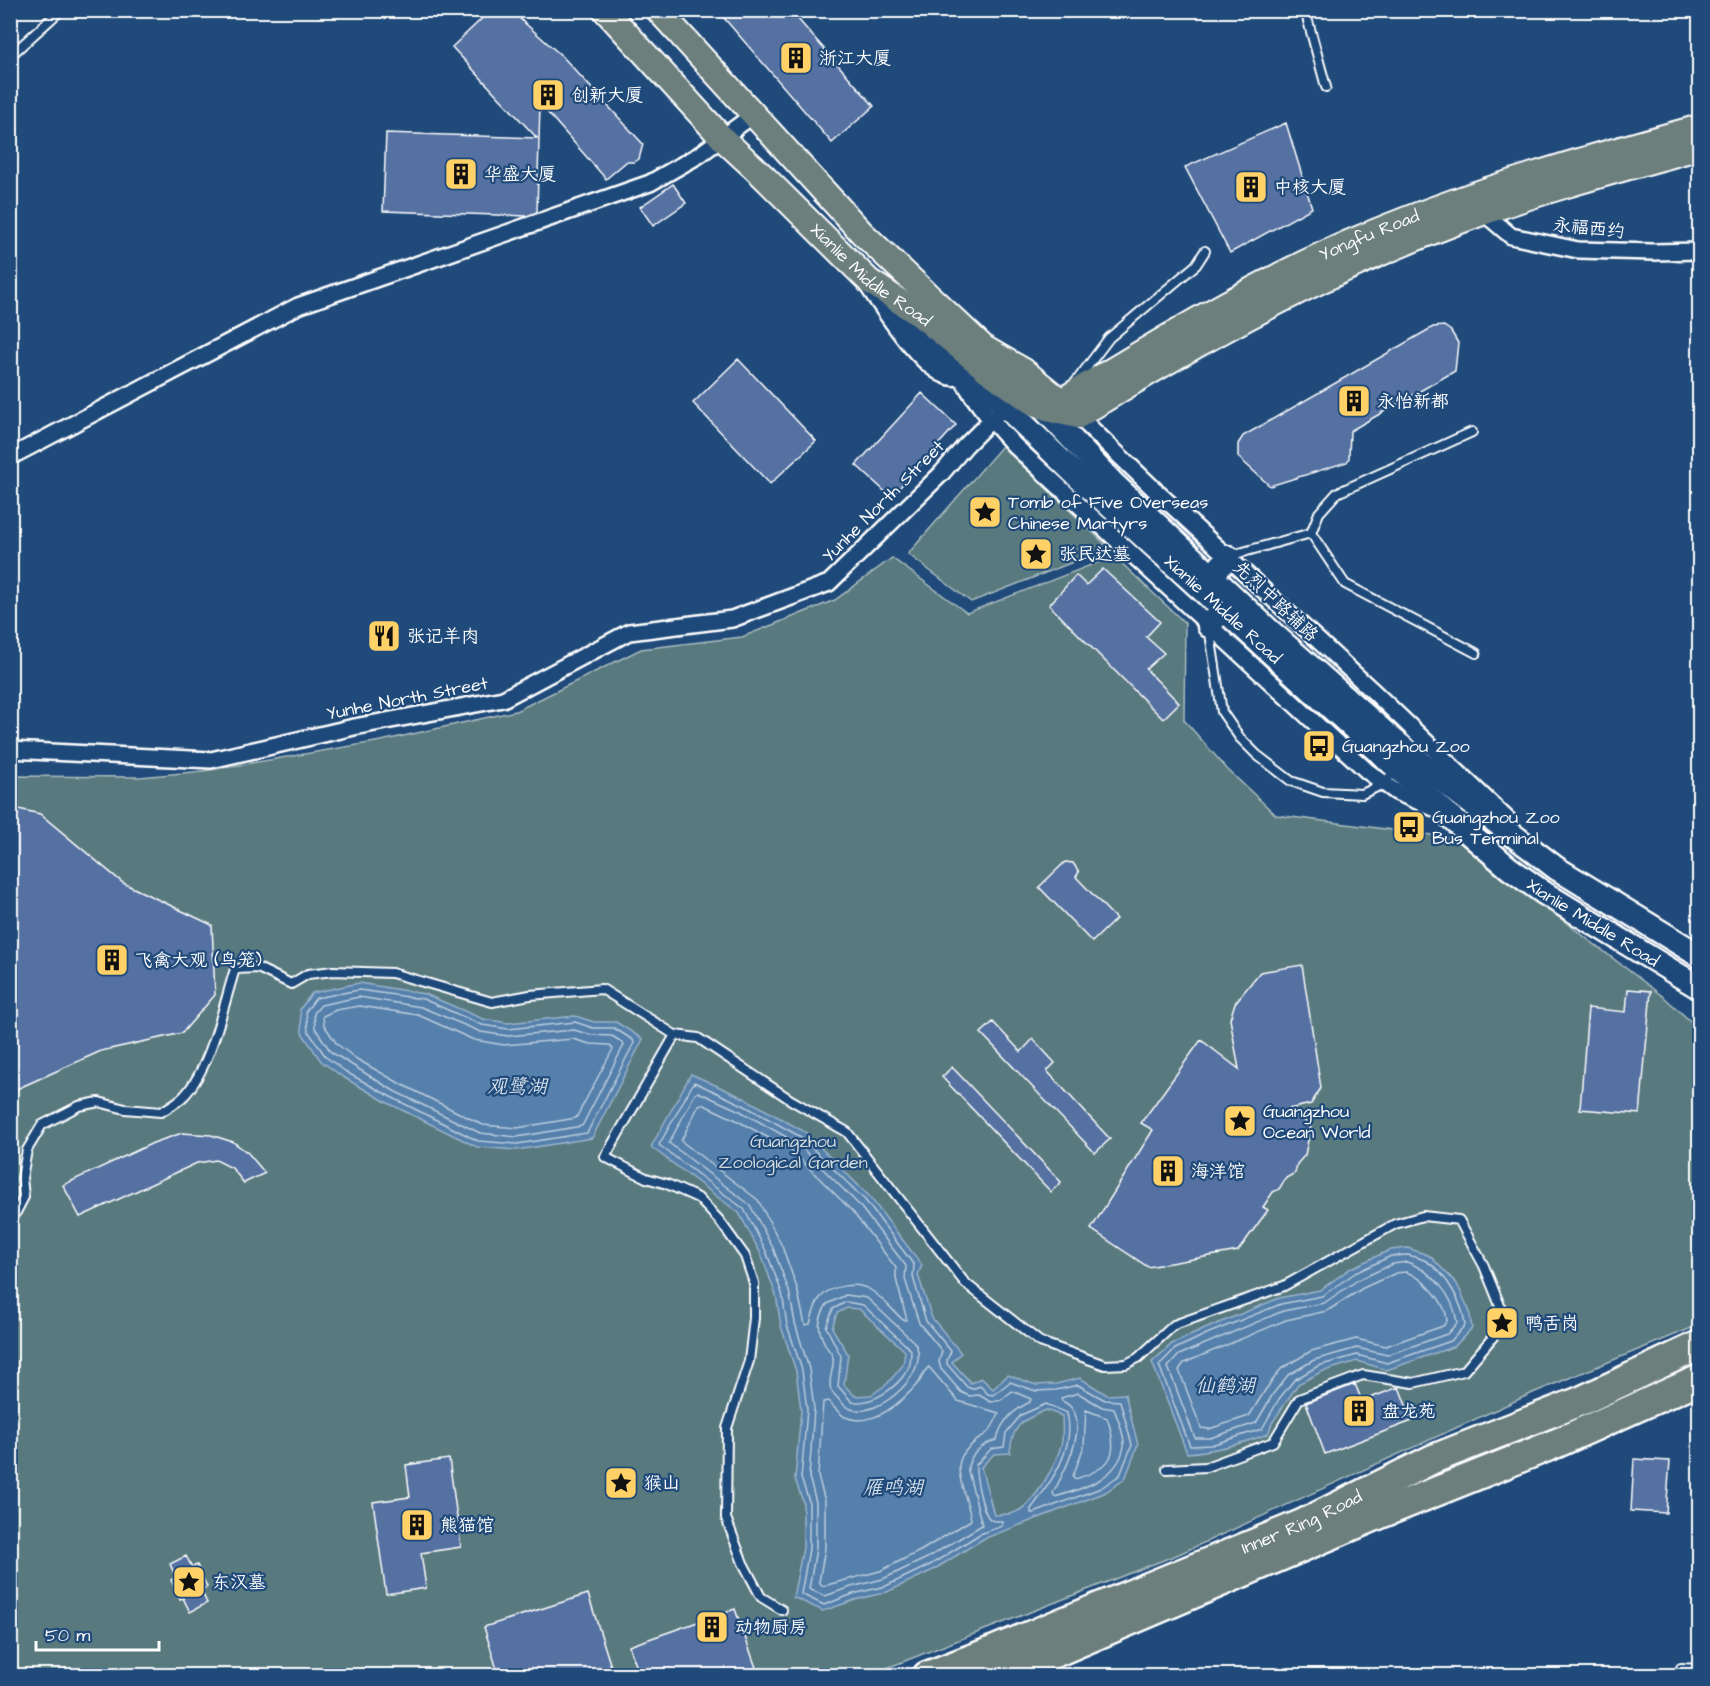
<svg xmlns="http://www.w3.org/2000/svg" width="1710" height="1686" font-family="'Architects Daughter','LXGW WenKai TC',sans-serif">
	<rect width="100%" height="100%" fill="#1f4a7a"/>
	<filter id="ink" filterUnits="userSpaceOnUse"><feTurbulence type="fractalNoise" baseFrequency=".0167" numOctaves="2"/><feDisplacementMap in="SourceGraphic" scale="12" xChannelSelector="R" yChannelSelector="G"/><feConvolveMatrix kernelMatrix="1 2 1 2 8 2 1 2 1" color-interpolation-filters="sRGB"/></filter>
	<g filter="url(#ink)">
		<path fill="#587a7f" stroke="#acbcbf" stroke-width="1.5" d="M1002,446L1109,548L971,602L908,554Z
			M1114,556L1185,623L1184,720L1228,770L1276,815L1455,838L1665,998L1699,1029V1325L1535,1392L1179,1554L869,1675L11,1676V776L140,777L204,771L381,741L516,711L641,649L742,637L835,600L892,558L967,613Z"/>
		<path fill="#5580ab" stroke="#99b3cd" stroke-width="1.5" fill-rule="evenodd" d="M359,983L425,994L483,1019L508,1023L575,1016L594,1022H616L643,1039L592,1138L517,1150L477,1147L388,1103L343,1077L321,1061L302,1033L300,1009L312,993Z
			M691,1074L746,1099L805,1132L869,1196L922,1265L918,1275L932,1318L961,1353L952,1362L971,1383L981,1378L993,1389L1008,1375L1036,1385L1056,1384L1080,1378L1107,1395L1125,1394L1138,1445L1125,1479L1104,1493L983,1539L933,1570L887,1592L855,1600L823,1611L793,1597L803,1548V1502L795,1479L801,1410L796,1371L781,1326L776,1295L761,1254L739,1213L651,1147ZM847,1308L859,1309L905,1351L903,1365L887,1384L871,1395L855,1396L844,1385L848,1354L832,1328L837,1313ZM1046,1410L1062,1416C1062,1424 1063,1432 1062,1440C1060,1459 1033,1508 1013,1513C1007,1515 1000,1514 994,1515L981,1467L994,1454L1010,1453C1012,1424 1022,1421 1046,1410Z
			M1408,1248L1430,1256L1457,1284L1469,1310L1472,1328L1455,1346L1387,1370L1357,1361L1321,1372L1298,1384L1272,1423L1268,1434C1241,1444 1215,1451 1187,1453L1152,1362L1172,1344L1207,1328L1279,1298L1320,1290L1351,1268L1390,1250Z"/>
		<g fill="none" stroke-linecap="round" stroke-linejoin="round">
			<path stroke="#bcd" stroke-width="1.5" d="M359,990L423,999L482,1025L508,1029L575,1022L593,1028H614L633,1040L634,1043L587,1133L517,1144L478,1141L391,1097L346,1072L326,1057L308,1031L306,1011L316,998Z
				M359,997L421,1007L481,1032L508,1036L574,1030L591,1035L612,1036L623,1043L624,1045L582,1126L517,1137L480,1133L394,1091L331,1052L315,1028L314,1013L321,1005Z
				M360,1006L418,1015L474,1040L504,1045L573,1039L590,1044L609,1045L613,1049L576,1118L517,1128L483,1125L399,1083L355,1058L337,1044L324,1025L323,1016L336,1010Z
				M694,1082L743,1105L801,1137L865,1200L914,1265L913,1277L926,1321L951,1351L947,1360V1364L967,1387L972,1389L980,1386L988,1394L993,1395L1010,1382L1036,1391L1056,1390L1078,1385L1105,1400L1120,1401L1132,1445L1120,1475L1101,1488L1034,1513H1031V1509C1051,1482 1076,1449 1067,1413L1046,1404L1021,1415L1006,1433L1004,1447L991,1449L976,1465C975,1476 982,1508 988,1517C991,1522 997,1521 1002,1521V1526L980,1534L930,1565L886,1586L853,1594L824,1605L801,1594L809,1549V1501L801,1478L807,1410L802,1370L787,1325L782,1293L766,1251L744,1209L659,1145Z
				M698,1092L740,1111L797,1143L859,1205L906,1266L905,1279L919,1323L942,1351L939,1362L941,1369L961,1392L969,1396L979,1395L991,1402L1001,1400L1012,1391L1031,1399L1030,1402C1014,1410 1000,1422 997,1440C983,1443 967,1456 968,1471L982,1525L927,1558L883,1579L851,1587L825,1596L809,1589L816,1549V1502L809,1477L814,1409L809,1369L795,1323L789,1291L773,1248L750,1205L669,1143L695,1094Z
				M702,1104L736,1120L791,1150L852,1211L896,1268V1279L907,1320H903C893,1311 884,1299 872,1291C858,1281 831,1285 820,1298C815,1305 812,1316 810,1324L805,1325L797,1288L782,1246L758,1200L681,1141L699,1105Z
				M1408,1255C1414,1257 1421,1258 1426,1261C1446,1273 1463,1303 1465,1325L1451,1341L1387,1363L1357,1355L1318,1366L1294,1380L1279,1399L1262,1429L1211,1445L1190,1446L1159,1365L1175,1349L1209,1333L1281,1304L1322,1296L1355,1273L1391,1256Z
				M1407,1262C1432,1271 1454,1295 1457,1323L1447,1334L1387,1355L1357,1348L1314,1360L1288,1375L1273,1394L1256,1423L1210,1438H1195L1168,1367L1179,1355L1283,1311L1324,1303L1358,1280L1393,1264Z
				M1406,1272C1424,1278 1446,1301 1447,1321L1443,1326L1386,1346L1356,1339L1311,1351L1281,1369L1266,1389L1249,1416L1209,1429L1201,1428L1179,1370L1184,1363L1286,1320L1327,1311L1363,1288L1396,1273Z
				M846,1295L867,1298L914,1342C934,1370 879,1419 851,1409C846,1408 843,1404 840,1401C837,1397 833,1394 831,1390C827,1380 835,1368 833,1358C833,1354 828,1350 826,1346C817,1330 817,1321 827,1304Z
				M846,1302L863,1305L911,1350C911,1356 911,1364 908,1369C897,1388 874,1404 852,1402L838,1386L841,1356L826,1327L833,1309Z
				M929,1367L958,1401L999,1413C997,1418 991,1430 987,1433C975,1442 958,1452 959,1469C960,1487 969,1503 971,1520L922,1550L880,1571L823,1586L819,1582L825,1548V1501L818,1476L823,1402L828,1401C833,1406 838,1413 845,1417C873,1429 903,1401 919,1382C923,1377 924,1370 929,1367Z
				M1078,1393L1102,1407L1114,1409C1118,1419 1125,1436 1124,1446C1119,1478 1083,1489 1055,1497L1053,1493C1065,1471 1095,1415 1062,1401L1061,1398Z
				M1086,1410L1107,1418C1120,1455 1112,1468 1075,1479L1073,1476L1084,1446Z"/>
		</g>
		<path fill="#5471a2" stroke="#fff" stroke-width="1.5" d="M491,10H510L563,57L643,144L639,159L634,162H626L606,179L540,104L537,212L527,216L383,211L386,133L537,138L452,47Z
			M717,10H790L874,106L832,143Z
			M1286,123L1312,208L1230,253L1185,167Z
			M673,184L686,203L653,226L640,207Z
			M1444,326L1451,331L1458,343L1455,371L1350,431L1349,458L1347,462L1270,486L1238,457V444L1243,436L1433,327Z
			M738,359L816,441L770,484L693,403Z
			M922,393L956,425L891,497L856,465Z
			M1103,569L1160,622L1146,637L1164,653L1146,669L1179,703L1163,719L1049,605L1076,575L1086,585Z
			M10,807L40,814L123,883L212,925L215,995L182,1033L101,1051L10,1092Z
			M1065,862L1073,863L1079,872L1076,877L1116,919L1092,942L1039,887Z
			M1302,965L1321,1088L1311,1104L1289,1109L1311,1126L1305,1155L1297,1164L1295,1173L1286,1178L1279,1189L1273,1192L1263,1207L1268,1210L1238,1251L1148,1267L1091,1229L1153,1130L1141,1123L1201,1040L1239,1069L1230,1019L1235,1003L1260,972Z
			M1628,989L1651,991L1640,1114L1580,1109L1588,1008L1626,1012Z
			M993,1022L1021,1052L1033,1039L1055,1063L1047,1071L1110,1139L1095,1153L981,1033Z
			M952,1067L1061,1182L1051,1192L942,1077Z
			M182,1133L211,1135L233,1142L248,1153L265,1173L244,1183L232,1168L216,1160L197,1163L80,1217L63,1185L153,1143Z
			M1355,1384L1362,1401L1399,1387L1412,1421L1325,1454L1306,1403Z
			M449,1459L461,1547L421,1553L426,1588L386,1594L373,1502L410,1497L406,1465Z
			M1634,1459L1670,1461L1666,1513L1631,1511Z
			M186,1556L192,1567L197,1565L207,1587L201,1590L207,1603L190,1612L183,1598L180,1599L171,1580L176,1577L170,1564Z
			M588,1594L614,1676H499L484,1627Z
			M735,1609L759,1676H640L629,1646Z"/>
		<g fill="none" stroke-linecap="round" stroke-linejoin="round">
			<defs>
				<path id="lane" d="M1305,10L1326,87
					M10,56L61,10
					M1075,383L1109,338L1196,265L1205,251
					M1472,432L1337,493L1319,513L1311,533L1345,584L1476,653
					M1229,556L1311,533
					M1209,627L1222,712L1240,738L1257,755L1291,781L1323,792L1362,794L1377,787L1397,771
					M675,1035L605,1157L646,1178L667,1184L698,1198L719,1220L745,1256L754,1283V1318L749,1361L727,1428L726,1518L743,1563L761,1597L782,1610
					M10,1224L24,1197L22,1178L27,1150L42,1125L79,1106L99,1102L125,1109L161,1112C169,1107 178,1102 184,1096C211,1067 223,1007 235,969L258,968L291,984L308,974L333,971L392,973L492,1002L530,995L602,989L675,1035L698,1038L791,1100L847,1132L965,1283L1040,1342L1105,1365L1126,1364L1138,1358L1174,1325L1284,1286L1395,1224L1423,1216L1459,1220L1484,1266L1501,1308L1493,1337L1464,1371L1413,1383L1363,1375L1299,1399L1273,1442L1206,1467L1167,1469
					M1681,1676V1668L1700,1669"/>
				<path id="street" d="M1483,212L1511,236L1578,250L1653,252L1700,251
					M956,366C971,399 991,420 1015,446L1367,771L1396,792L1434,808
					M1072,410L1157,492L1374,692L1509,821
					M10,457L298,306L650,183L699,155L753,115
					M10,750L211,760L354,727L503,699L629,632L732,619L829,583L941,474L965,446L1005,406"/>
				<g id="secondary">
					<path d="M870,283C885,305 927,373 954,374C959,374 963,372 967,370C977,364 981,358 984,348L985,349"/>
					<path id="s1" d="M921,329L1005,406L1078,477L1467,832L1509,868L1544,893L1700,988"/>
					<path d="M1038,403L1113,483L1269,630L1390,737L1459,794L1556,868L1700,956"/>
					<path d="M1213,575L1228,557"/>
					<path d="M1209,626L1223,609"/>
				</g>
				<g id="primary">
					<path id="s2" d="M605,10L723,139L762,175L869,281L920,315L987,370L1032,402L1047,409L1078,416C1206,335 1340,264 1482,213C1553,187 1627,168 1700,147"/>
					<path id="s3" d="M658,10L862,233L984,348L1024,371L1061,401C1162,340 1263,277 1372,233C1478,189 1589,157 1700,127"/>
				</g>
				<g id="highway">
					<path id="s4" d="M927,1676L995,1650L1302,1524L1433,1459L1583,1400L1700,1345"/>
					<path d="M988,1676L1054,1653L1380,1514L1557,1443L1700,1379"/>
				</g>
			</defs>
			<use href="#lane" stroke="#fff" stroke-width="12"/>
			<use href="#street" stroke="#fff" stroke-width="20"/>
			<use href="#secondary" stroke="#fff" stroke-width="27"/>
			<use href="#primary" stroke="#fff" stroke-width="28"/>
			<use href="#highway" stroke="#fff" stroke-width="33"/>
			<use href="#lane" stroke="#1f4a7a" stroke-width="8"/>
			<use href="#street" stroke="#1f4a7a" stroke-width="15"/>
			<use href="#secondary" stroke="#1f4a7a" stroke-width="22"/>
			<use href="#primary" stroke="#6c7f7c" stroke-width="24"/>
			<use href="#highway" stroke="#6c7f7c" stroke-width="28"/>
		</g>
	</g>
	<defs>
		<symbol id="building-square" viewBox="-11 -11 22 22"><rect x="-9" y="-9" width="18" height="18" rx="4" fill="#ffd166" stroke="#1f4a7a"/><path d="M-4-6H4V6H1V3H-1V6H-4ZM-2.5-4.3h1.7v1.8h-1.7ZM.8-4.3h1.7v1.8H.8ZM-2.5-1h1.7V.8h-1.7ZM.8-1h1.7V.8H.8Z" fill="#111"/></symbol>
		<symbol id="sight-square" viewBox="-11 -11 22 22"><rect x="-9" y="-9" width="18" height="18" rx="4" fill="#ffd166" stroke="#1f4a7a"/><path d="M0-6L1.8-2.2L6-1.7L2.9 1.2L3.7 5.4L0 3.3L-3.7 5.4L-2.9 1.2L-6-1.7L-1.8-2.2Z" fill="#111"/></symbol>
		<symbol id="restaurant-square" viewBox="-11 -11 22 22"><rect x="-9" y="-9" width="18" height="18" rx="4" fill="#ffd166" stroke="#1f4a7a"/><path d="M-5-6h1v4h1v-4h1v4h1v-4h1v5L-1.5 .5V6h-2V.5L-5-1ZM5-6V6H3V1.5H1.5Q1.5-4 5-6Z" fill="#111"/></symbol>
		<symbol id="bus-square" viewBox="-11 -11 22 22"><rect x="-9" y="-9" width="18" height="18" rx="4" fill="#ffd166" stroke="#1f4a7a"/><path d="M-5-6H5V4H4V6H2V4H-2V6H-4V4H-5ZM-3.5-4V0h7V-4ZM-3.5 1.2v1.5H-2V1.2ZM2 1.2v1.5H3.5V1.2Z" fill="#111"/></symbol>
	</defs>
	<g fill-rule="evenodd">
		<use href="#building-square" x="777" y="39" width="38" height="38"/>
		<use href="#building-square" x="529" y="76" width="38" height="38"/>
		<use href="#building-square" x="442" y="155" width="38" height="38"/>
		<use href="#building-square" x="1232" y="168" width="38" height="38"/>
		<use href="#building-square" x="1335" y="382" width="38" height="38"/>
		<use href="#sight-square" x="966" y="493" width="38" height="38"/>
		<use href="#sight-square" x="1017" y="535" width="38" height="38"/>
		<use href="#restaurant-square" x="365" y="617" width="38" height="38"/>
		<use href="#bus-square" x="1300" y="727" width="38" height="38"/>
		<use href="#bus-square" x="1390" y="808" width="38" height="38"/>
		<use href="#building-square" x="93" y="941" width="38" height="38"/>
		<use href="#sight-square" x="1221" y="1102" width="38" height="38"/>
		<use href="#building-square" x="1149" y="1152" width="38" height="38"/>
		<use href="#sight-square" x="1483" y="1304" width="38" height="38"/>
		<use href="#building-square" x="1340" y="1392" width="38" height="38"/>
		<use href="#sight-square" x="602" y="1464" width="38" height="38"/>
		<use href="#building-square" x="398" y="1506" width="38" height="38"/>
		<use href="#sight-square" x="170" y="1563" width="38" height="38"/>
		<use href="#building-square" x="693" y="1608" width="38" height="38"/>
	</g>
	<g text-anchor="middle" stroke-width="4.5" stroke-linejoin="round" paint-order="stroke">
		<g font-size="18" fill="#fff" stroke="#1f4a7a" text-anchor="start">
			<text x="819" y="64">浙江大厦</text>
			<text x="571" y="101">创新大厦</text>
			<text x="484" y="180">华盛大厦</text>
			<text x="1274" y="193">中核大厦</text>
			<text x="1377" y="407">永怡新都</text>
			<text x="1008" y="508">Tomb of Five Overseas<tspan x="1008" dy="21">Chinese Martyrs</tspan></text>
			<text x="1059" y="560">张民达墓</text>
			<text x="407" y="642">张记羊肉</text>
			<text x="1342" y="752">Guangzhou Zoo</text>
			<text x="1432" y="823">Guangzhou Zoo<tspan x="1432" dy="21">Bus Terminal</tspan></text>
			<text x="135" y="966">飞禽大观 (鸟笼)</text>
			<text x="1263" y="1117">Guangzhou<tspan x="1263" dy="21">Ocean World</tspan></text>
			<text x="1191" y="1177">海洋馆</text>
			<text x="1525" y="1329">鸭舌岗</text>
			<text x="1382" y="1417">盘龙苑</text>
			<text x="644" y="1489">猴山</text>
			<text x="440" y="1531">熊猫馆</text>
			<text x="212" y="1588">东汉墓</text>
			<text x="735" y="1633">动物厨房</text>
		</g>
		<g font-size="18" fill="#fff" stroke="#1f4a7a">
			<text transform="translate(1589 228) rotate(6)" y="6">永福西约</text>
			<text dy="6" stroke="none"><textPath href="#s3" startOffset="914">Yongfu Road</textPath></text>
			<text dy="6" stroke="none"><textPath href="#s2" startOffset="376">Xianlie Middle Road</textPath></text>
			<text transform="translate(883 501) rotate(-45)" y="6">Yunhe North Street</text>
			<text transform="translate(1276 601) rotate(43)" y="6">先烈中路辅路</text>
			<text dy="6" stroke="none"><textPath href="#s1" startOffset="412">Xianlie Middle Road</textPath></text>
			<text transform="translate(407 698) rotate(-11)" y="6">Yunhe North Street</text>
			<text dy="6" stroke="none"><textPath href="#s1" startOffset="898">Xianlie Middle Road</textPath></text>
			<text dy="6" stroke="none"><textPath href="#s4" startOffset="405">Inner Ring Road</textPath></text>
		</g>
		<g font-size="18" fill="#d5dedf" stroke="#1f4a7a">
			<text x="793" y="1147">Guangzhou<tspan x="793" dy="21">Zoological Garden</tspan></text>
		</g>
		<g font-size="20" font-style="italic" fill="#d4dfea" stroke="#1f4a7a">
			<text x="517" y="1093">观鹭湖</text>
			<text x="1225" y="1392">仙鹤湖</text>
			<text x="893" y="1494">雁鸣湖</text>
		</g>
	</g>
	<rect width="1710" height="1686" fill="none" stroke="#1f4a7a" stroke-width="36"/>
	<rect x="18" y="18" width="1674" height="1650" fill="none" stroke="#fff" stroke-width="2" filter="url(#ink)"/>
	<path d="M36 1641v9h123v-9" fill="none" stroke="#ffffff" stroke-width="3"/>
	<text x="45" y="1641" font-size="18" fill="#ffffff" stroke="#1f4a7a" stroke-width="4.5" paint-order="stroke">50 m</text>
</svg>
